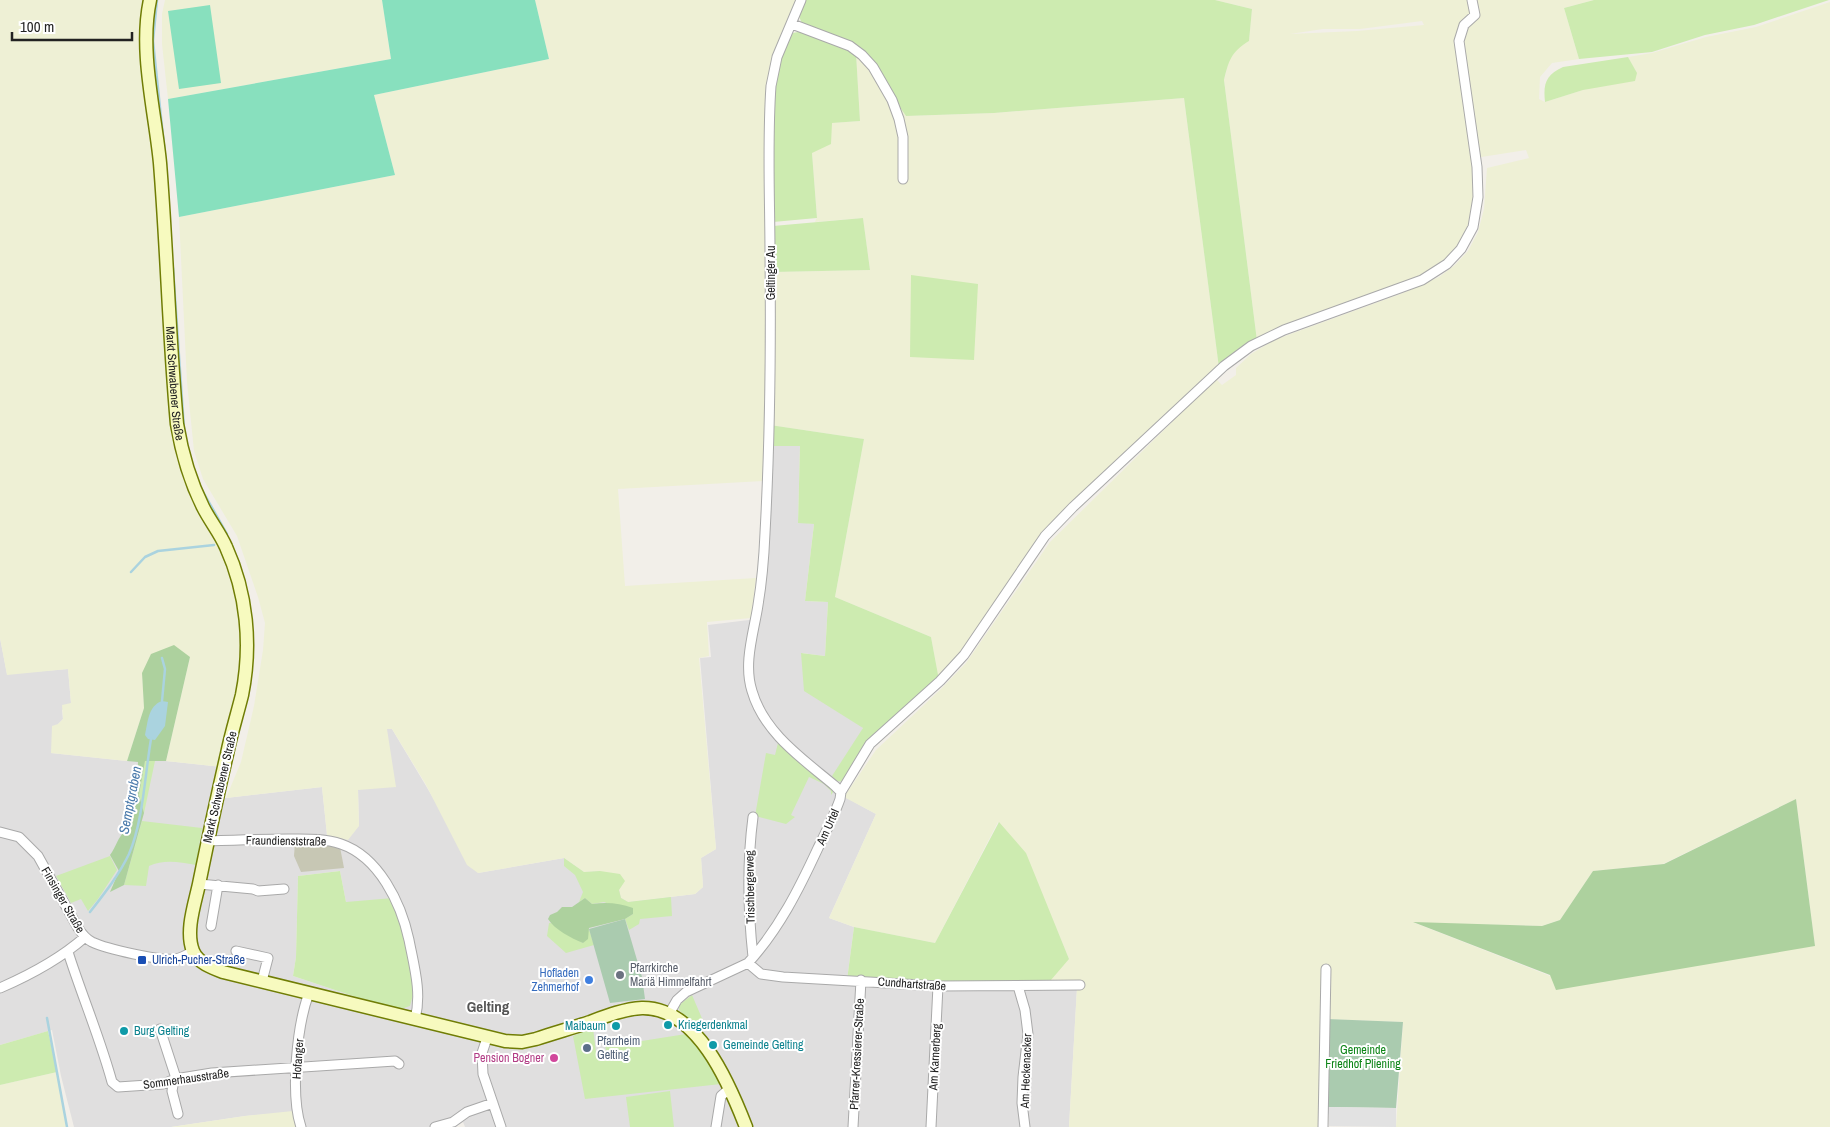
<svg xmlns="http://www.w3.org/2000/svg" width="1830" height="1127" font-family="'Archivo Narrow',sans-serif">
	<rect width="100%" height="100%" fill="#f2efe9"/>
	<path fill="#e0dfdf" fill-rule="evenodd" d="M772,446H800L798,522L814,524L805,601L828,602L825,656L802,653L863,728L844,782L845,797L876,814L829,918L854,927L847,980L932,989L985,990L1077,988L1069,1127H465L463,1122L456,1127H296L294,1112L245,1116L171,1127H74L61,1076L52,1030L0,1045V638L7,674L68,669L71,703L62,710L63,719L58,724L51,753L127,761H166L222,767L215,797L226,798L322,787L327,835L359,826L358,790L387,729H392L478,873L564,858L584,872L600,871L625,881L628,902L695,894L703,887L701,858L716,849L700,658L711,657L708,625L757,619ZM340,871L346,902L401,1009L356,997L293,976L296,957L298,876Z"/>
	<path fill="#c7c7b4" d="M295,842H323L340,847L344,868L301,872L294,856Z"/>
	<path fill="#eef0d5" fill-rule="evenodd" d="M0,0H145L170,412L222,550L235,589L242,640L238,695L222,767L166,761L190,657L142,673L144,708L127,761L51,753L52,726L58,724L63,719L62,705L71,703L68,669L7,675L0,638Z
		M165,0H382L391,59L168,99L162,44V14Z
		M535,0H798L775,52L765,459L763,481L618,489L625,586L756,578L751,618L707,622L709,656L699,658L716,849L701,858L703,887L695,894L628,902L621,898L619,890L600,871L584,872L564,858L478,873L467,865L425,783L392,729H387L396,787L358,790L359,826L348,840L327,835L322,787L226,798L241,762L254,706L263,650L265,623L258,597L237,536L203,479L194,451L187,382L179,217L395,175L374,95L549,59Z
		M1215,0H1594L1564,8L1579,59L1552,63L1540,77L1539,99L1545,102L1636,73L1628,57L1652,53L1706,37L1756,27L1830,2V1127H1396L1403,1022L1323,1019L1320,1127H1069L1077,988L1018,984L1069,959L1057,930L998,822L935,943L854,927L829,918L876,814L844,797L876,750L941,689L966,663L1050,542L1216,379L1222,385L1236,375V368L1251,354L1274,340L1403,293L1439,277L1455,265L1468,251L1478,232L1484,209L1487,168L1529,158L1526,150L1475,158L1476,167L1472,227L1460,249L1422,279L1257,341L1224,80L1229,60L1237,48L1249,41L1252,9ZM1422,21L1424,25L1357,31L1290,34L1323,29H1360ZM1796,799L1815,946L1550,976L1415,923L1542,926L1560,920L1593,871L1663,864Z
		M861,51L906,116L994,113L1184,98L1219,368L1072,506L981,628L939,680L931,637L835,597L864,439L770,425L773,272L870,270L863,218L815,222L817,217L812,153L831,123L860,121L856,53Z
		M57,1072L66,1127H0V1085Z
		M293,1111L296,1127H171L245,1116Z"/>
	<path fill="#cdebb0" d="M803,0H1215L1252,9L1249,41C1231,52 1229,60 1224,80L1257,341L1219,368L1184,98L994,113L906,116L861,51L802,24L799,16Z
		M1594,0H1829L1754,25L1705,35L1652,52L1579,59L1564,8Z
		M803,31L850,48L856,53L860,121L832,123L831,144L812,153L817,218L773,222L774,77L787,43L793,33Z
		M1628,57L1637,73L1635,81L1583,90L1545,102C1543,83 1546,75 1563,67Z
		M863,218L870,270L773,272V226Z
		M911,275L978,284L974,360L910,357Z
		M770,425L864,439L835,597L931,637L939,680L866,744L844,782L837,781L832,776L863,728L804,691L801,653L825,656L828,602L805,601L814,524L798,523L800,446H772Z
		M778,743H780L828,783L834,791L831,795V791L824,784L809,777L791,815L795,817L786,824L755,816L766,753L775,755Z
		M145,760L155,761L144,813L139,795Z
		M142,821L202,828L196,865C179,862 164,859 149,866L146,886L124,885Z
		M999,822L1026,853L1069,959L1051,980C1015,984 976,987 939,985C908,983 877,972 847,980L854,927L935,943Z
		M110,856L117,870L98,899L88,911L81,899L71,903L56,876Z
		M564,858L584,872L600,871L620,874L625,881L619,890L621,898L628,902L671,897L672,916L640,919L639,924L629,930L625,919L633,914L604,902L592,904L585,898L579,902L583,892L575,875L564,866Z
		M340,871L346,902L393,898L408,952L414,991L410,1006L401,1009L356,997L293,976L296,957L298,876Z
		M549,923H551L563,932L583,943L589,929L594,945L566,953L547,936Z
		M692,995L707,1030L701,1031L679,1010V1005Z
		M593,1028L596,1052L606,1050L604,1041L624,1039L625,1046L629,1045V1043L686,1034L699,1048L721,1084L585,1099L573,1036Z
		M48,1031L57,1072L0,1085V1045Z
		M670,1091L674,1127H630L626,1097Z"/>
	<path fill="#add19e" d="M174,645L190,657L166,761H145L139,795L144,813L124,885L110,892L119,871L110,855C116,847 118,837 125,831V818L137,787L138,762L127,761L144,708L142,673L151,654Z
		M1796,799L1815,946L1556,990L1550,975L1413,922L1542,926L1560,920L1593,871L1664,864Z
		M585,898L592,904C607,902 619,903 633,908V914L625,919L589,928L588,939L583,943C571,938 555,930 548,919L550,915L557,912L562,907H572Z"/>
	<path fill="#aacbaf" d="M625,919L642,977L645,999L610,1003L589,929Z
		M1327,1019L1403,1022L1396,1108L1325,1107Z"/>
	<path fill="#88e0be" d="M382,0H535L549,59L374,95L395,175L179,217L168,99L391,59Z
		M210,5L221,83L179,89L168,11Z"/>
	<path fill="#e2e2e2" d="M606,1023V1025L612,1024L613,1039L595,1041L594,1027Z
		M1325,1107L1396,1108V1127L1329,1126V1115Z"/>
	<path fill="#aad3df" d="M162,701L168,702L165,726L155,740L148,739L145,735C148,722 148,706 162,701Z"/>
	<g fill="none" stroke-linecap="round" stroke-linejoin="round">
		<path stroke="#aad3df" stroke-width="2.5" d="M157,0L153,41L166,165
			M173,268L184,429
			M202,490L227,534
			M131,572L145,557L158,551L214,545
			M162,658L165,669L162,701
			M90,912C104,894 119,875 129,854C143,822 145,774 151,739
			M47,1018L67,1127"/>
		<defs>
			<path id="street" d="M792,24L850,46L862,55L873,67L892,100L899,119L903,137V179
				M841,792L870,744L940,681L964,655L1045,536L1073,507L1224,366L1251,346L1284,330L1422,280L1447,264L1461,249L1473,227L1478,197L1477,167L1459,41L1464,25L1475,15L1472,0
				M0,832L19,837L38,856L78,928C82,934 86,939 92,942C107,949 159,961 175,959C182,958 188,954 193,951
				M207,841C234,840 261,839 288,839C305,839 324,838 341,844C379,857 401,903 409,940C414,966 422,993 415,1019
				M199,884L253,889L258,891L284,889
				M211,926L218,885
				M236,951L268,958L262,981
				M68,952C82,996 100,1038 112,1082L118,1087L163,1084L175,1079L212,1073L395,1061L399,1064
				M753,957C748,911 747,863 753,817
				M748,963L761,974L783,977L938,986L1080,985
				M1018,986L1025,1010L1028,1034L1023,1077L1022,1103L1025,1127
				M0,988C30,975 60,959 85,937
				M669,1014L677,1000L686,992L748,963C779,929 799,889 818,848C826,832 834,816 840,799L841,792L835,786C803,759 764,733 752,691C743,663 754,632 758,605C762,581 764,557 765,533C770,441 771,348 770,256C770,200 767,142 771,86L777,57L801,0
				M160,1029L175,1075L172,1091L178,1114
				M487,1038L482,1053L483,1074L501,1127
				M301,1127C290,1094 297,1025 309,993
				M435,1127L453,1122L467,1112L493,1103
				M716,1127L721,1096L729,1089
				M853,1127L861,980
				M931,1127L938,986
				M1323,1127L1326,969"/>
			<g id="secondary">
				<path id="s1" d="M150,0C139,51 155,111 160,163C167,250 169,337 177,424C182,454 190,481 203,507C210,521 220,533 226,547C247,593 252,645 242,695C237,715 231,734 227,754C217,797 208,840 199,884C195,903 185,931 193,951C198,963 212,968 223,972L505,1041L522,1042L536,1039C554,1033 572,1028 590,1022C606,1016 624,1009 642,1008C697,1007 729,1083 746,1127"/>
			</g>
		</defs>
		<use href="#street" stroke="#a9a9a9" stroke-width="11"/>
		<use href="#secondary" stroke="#707d05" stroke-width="15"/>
		<use href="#street" stroke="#fff" stroke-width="9"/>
		<use href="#secondary" stroke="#f7fabf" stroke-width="12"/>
	</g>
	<rect fill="#1a4fb4" stroke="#fff" stroke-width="2" x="137" y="955" width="10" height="10" rx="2.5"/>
	<circle fill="#6b7280" stroke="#fff" stroke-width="2" cx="620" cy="975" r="5"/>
	<circle fill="#3f7fe0" stroke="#fff" stroke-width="2" cx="589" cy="980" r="5"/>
	<g fill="#0f9aa8" stroke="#fff" stroke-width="2">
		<circle cx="668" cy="1025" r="5"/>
		<circle cx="616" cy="1026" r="5"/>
		<circle cx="124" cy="1031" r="5"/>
		<circle cx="713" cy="1045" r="5"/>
	</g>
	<circle fill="#5c6f8a" stroke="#fff" stroke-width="2" cx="587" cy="1048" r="5"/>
	<circle fill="#d1479c" stroke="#fff" stroke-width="2" cx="554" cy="1058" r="5"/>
	<g text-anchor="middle" stroke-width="4" stroke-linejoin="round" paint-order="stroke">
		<g font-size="12" fill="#222" stroke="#fff">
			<text transform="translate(771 273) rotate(-90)" y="4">Geltinger Au</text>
			<text dy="4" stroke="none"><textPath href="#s1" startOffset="385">Markt Schwabener Straße</textPath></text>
			<text transform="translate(220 787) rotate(-77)" y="4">Markt Schwabener Straße</text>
			<text transform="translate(828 827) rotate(-66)" y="4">Am Urtel</text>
			<text transform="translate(286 841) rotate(1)" y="4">Fraundienststraße</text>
			<text transform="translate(750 887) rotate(-91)" y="4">Trischbergerweg</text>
			<text transform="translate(63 900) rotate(60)" y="4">Finsinger Straße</text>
			<text transform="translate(912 984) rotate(4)" y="4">Cundhartstraße</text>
			<text transform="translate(857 1054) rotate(-87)" y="4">Pfarrer-Kressierer-Straße</text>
			<text transform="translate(935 1057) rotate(-87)" y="4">Am Karnerberg</text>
			<text transform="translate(298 1059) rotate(-86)" y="4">Hofanger</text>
			<text transform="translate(1026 1071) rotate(-88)" y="4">Am Heckenacker</text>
			<text transform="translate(186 1079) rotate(-8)" y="4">Sommerhausstraße</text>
		</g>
		<g font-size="12" fill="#164399" stroke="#fff" text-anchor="start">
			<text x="152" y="964">Ulrich-Pucher-Straße</text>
		</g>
		<g font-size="12" fill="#5b616d" stroke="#fff" text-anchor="start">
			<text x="630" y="972">Pfarrkirche<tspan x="630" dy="14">Mariä Himmelfahrt</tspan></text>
		</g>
		<g font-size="12" fill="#366cbe" stroke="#fff" text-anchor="end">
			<text x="579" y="977">Hofladen<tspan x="579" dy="14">Zehmerhof</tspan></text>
		</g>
		<g font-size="12" fill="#0d838f" stroke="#fff" text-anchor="start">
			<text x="678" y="1029">Kriegerdenkmal</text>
			<text x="606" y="1030" text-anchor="end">Maibaum</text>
			<text x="134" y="1035">Burg Gelting</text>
			<text x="723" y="1049">Gemeinde Gelting</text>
		</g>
		<g font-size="12" fill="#4e5e75" stroke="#fff" text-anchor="start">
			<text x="597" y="1045">Pfarrheim<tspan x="597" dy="14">Gelting</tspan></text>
		</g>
		<g font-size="12" fill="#0c8416" stroke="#fff">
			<text x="1363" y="1054">Gemeinde<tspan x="1363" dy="14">Friedhof Pliening</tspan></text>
		</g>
		<g font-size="12" fill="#b23c85" stroke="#fff" text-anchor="end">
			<text x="544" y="1062">Pension Bogner</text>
		</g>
		<g font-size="14" font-style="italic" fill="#4a7aab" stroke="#fff">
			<text transform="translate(130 800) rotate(-79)" y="5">Semptgraben</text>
		</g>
		<g font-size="15" font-weight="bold" fill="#555" stroke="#fff">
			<text x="488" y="1012">Gelting</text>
		</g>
	</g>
	<path d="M12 32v8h120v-8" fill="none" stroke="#222222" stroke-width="2.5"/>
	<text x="20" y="32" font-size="15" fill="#222222" stroke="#ffffff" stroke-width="4" paint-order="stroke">100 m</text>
</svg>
